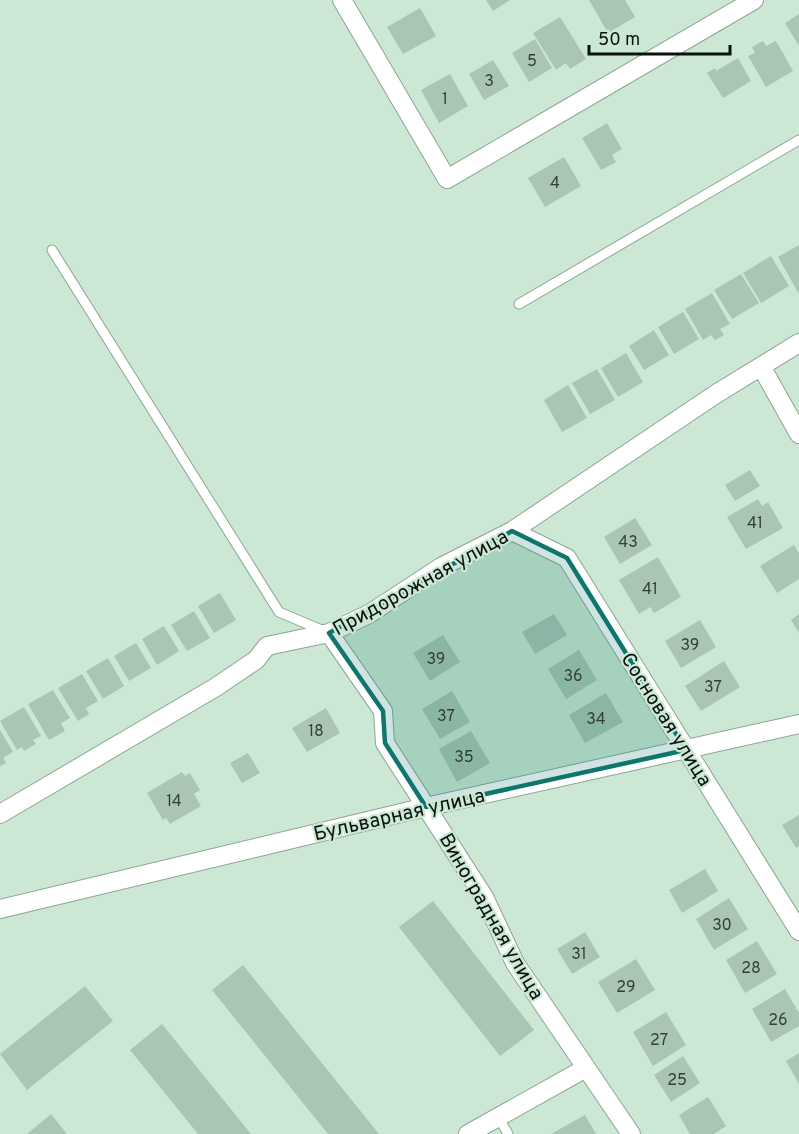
<svg xmlns="http://www.w3.org/2000/svg" width="799" height="1134" font-family="Overpass,sans-serif">
	<rect width="100%" height="100%" fill="#cce8d4"/>
	<path fill="#aac5b2" d="M486,0H510L493,11Z
		M589,0H625L635,17L608,33Z
		M420,8L436,36L403,54L387,27Z
		M799,14V46L785,23Z
		M560,17L586,59L570,69L566,63L556,70L533,33Z
		M535,39L552,68L529,82L512,53Z
		M763,41L766,46L776,41L793,71L766,87L748,56L755,53L752,47Z
		M738,58L751,81L723,98L707,73L715,68L716,71Z
		M493,60L509,86L484,100L469,74Z
		M450,74L468,106L439,123L421,90Z
		M607,123L622,149L612,155L616,162L601,170L582,138Z
		M564,157L581,186L545,207L528,178Z
		M799,245V294L778,257Z
		M771,256L789,286L761,303L743,273Z
		M741,274L759,303L732,319L714,290Z
		M712,293L730,324L720,329L724,335L715,340L711,335L703,340L685,309Z
		M683,312L699,339L674,354L658,327Z
		M654,330L669,355L644,370L629,346Z
		M626,353L643,382L618,397L601,368Z
		M597,369L615,400L590,414L572,383Z
		M568,385L587,418L562,432L544,400Z
		M750,470L760,486L735,501L725,485Z
		M758,499L762,506L768,502L783,528L746,549L727,517Z
		M635,518L652,545L620,564L604,537Z
		M794,545L799,553V579L777,593L760,566Z
		M658,557L681,597L654,613L650,607L639,614L619,580Z
		M220,593L236,620L214,633L198,606Z
		M194,611L210,638L187,651L171,625Z
		M554,614L567,635L535,654L522,632Z
		M799,614V633L791,620Z
		M700,620L716,647L681,668L665,641Z
		M164,626L179,651L157,665L142,639Z
		M443,635L460,662L430,681L413,653Z
		M136,643L151,668L129,681L114,656Z
		M579,650L597,680L566,699L548,669Z
		M108,658L124,686L103,699L86,671Z
		M724,661L740,687L701,711L685,686Z
		M82,674L98,701L86,708L89,714L78,721L58,688Z
		M53,690L70,718L61,723L65,731L49,740L28,704Z
		M452,691L470,722L440,739L422,709Z
		M606,693L623,722L585,743L569,715Z
		M24,707L41,736L33,740L36,744L24,751L22,747L17,750L0,721Z
		M326,708L340,733L307,752L292,728Z
		M0,730L13,752L3,758L6,763L0,766Z
		M471,731L490,763L457,782L439,749Z
		M248,753L260,773L242,783L230,763Z
		M182,772L185,776L190,773L200,790L194,794L201,806L170,824L166,818L163,820L147,793Z
		M799,815V846L796,848L782,825Z
		M705,869L718,891L682,913L669,890Z
		M729,898L748,929L714,950L696,919Z
		M433,901L534,1030L500,1056L399,927Z
		M585,932L600,957L572,974L557,949Z
		M757,941L777,974L745,993L726,960Z
		M636,959L655,990L617,1013L598,982Z
		M243,965L379,1134H328L212,990Z
		M85,986L113,1021L27,1090L0,1054Z
		M785,989L799,1013V1026L771,1042L752,1009Z
		M666,1012L686,1045L653,1066L633,1032Z
		M162,1024L251,1134H198L130,1050Z
		M799,1053V1084L786,1061Z
		M683,1056L700,1083L671,1102L654,1075Z
		M708,1097L726,1126L714,1134H690L679,1115Z
		M51,1114L67,1134H27Z
		M585,1115L596,1134H551Z"/>
	<g fill="none" stroke-linecap="round" stroke-linejoin="round">
		<defs>
			<path id="lane" d="M52,250L279,612L324,631
				M519,304L799,140
				M499,1118L508,1134"/>
			<path id="street" d="M342,0L447,179L754,0
				M762,368L799,434
				M512,531L567,558L799,931
				M329,633L383,711L385,743L484,897L515,963L631,1134
				M0,814L216,687L256,660L267,646L329,633L369,614L441,567L512,531L716,394L799,343
				M0,909L426,807L799,724
				M468,1134L586,1068"/>
		</defs>
		<use href="#lane" stroke="#8ba693" stroke-width="11"/>
		<use href="#street" stroke="#8ba693" stroke-width="20"/>
		<use href="#lane" stroke="#fff" stroke-width="9"/>
		<use href="#street" stroke="#fff" stroke-width="18"/>
	</g>
	<path fill="#0f766e" fill-opacity="0.2" stroke="#0f766e" stroke-width="4.5" stroke-linejoin="round" d="M512,531L567,558L686,750L426,807L385,743L383,711L329,633Z"/>
	<g text-anchor="middle" stroke-width="4.5" stroke-linejoin="round" paint-order="stroke">
		<g font-size="16" fill="#313f36">
			<text x="532" y="66">5</text>
			<text x="489" y="86">3</text>
			<text x="445" y="104">1</text>
			<text x="555" y="188">4</text>
			<text x="755" y="528">41</text>
			<text x="628" y="547">43</text>
			<text x="650" y="594">41</text>
			<text x="690" y="650">39</text>
			<text x="436" y="664">39</text>
			<text x="573" y="681">36</text>
			<text x="713" y="692">37</text>
			<text x="446" y="721">37</text>
			<text x="596" y="724">34</text>
			<text x="316" y="736">18</text>
			<text x="464" y="762">35</text>
			<text x="174" y="806">14</text>
			<text x="722" y="930">30</text>
			<text x="579" y="959">31</text>
			<text x="751" y="973">28</text>
			<text x="626" y="992">29</text>
			<text x="778" y="1025">26</text>
			<text x="659" y="1045">27</text>
			<text x="677" y="1085">25</text>
		</g>
		<g font-size="20" fill="#09120c" stroke="#cce8d4">
			<text transform="translate(420 582) rotate(-29)" y="7">Придорожная улица</text>
			<text transform="translate(667 719) rotate(58)" y="7">Сосновая улица</text>
			<text transform="translate(399 814) rotate(-13)" y="7">Бульварная улица</text>
			<text transform="translate(492 916) rotate(60)" y="7">Виноградная улица</text>
		</g>
	</g>
	<path d="M589 45v9h141v-9" fill="none" stroke="#09120c" stroke-width="3"/>
	<text x="598" y="45" font-size="18" fill="#09120c" stroke="#cce8d4" stroke-width="4.5" paint-order="stroke">50 m</text>
</svg>
